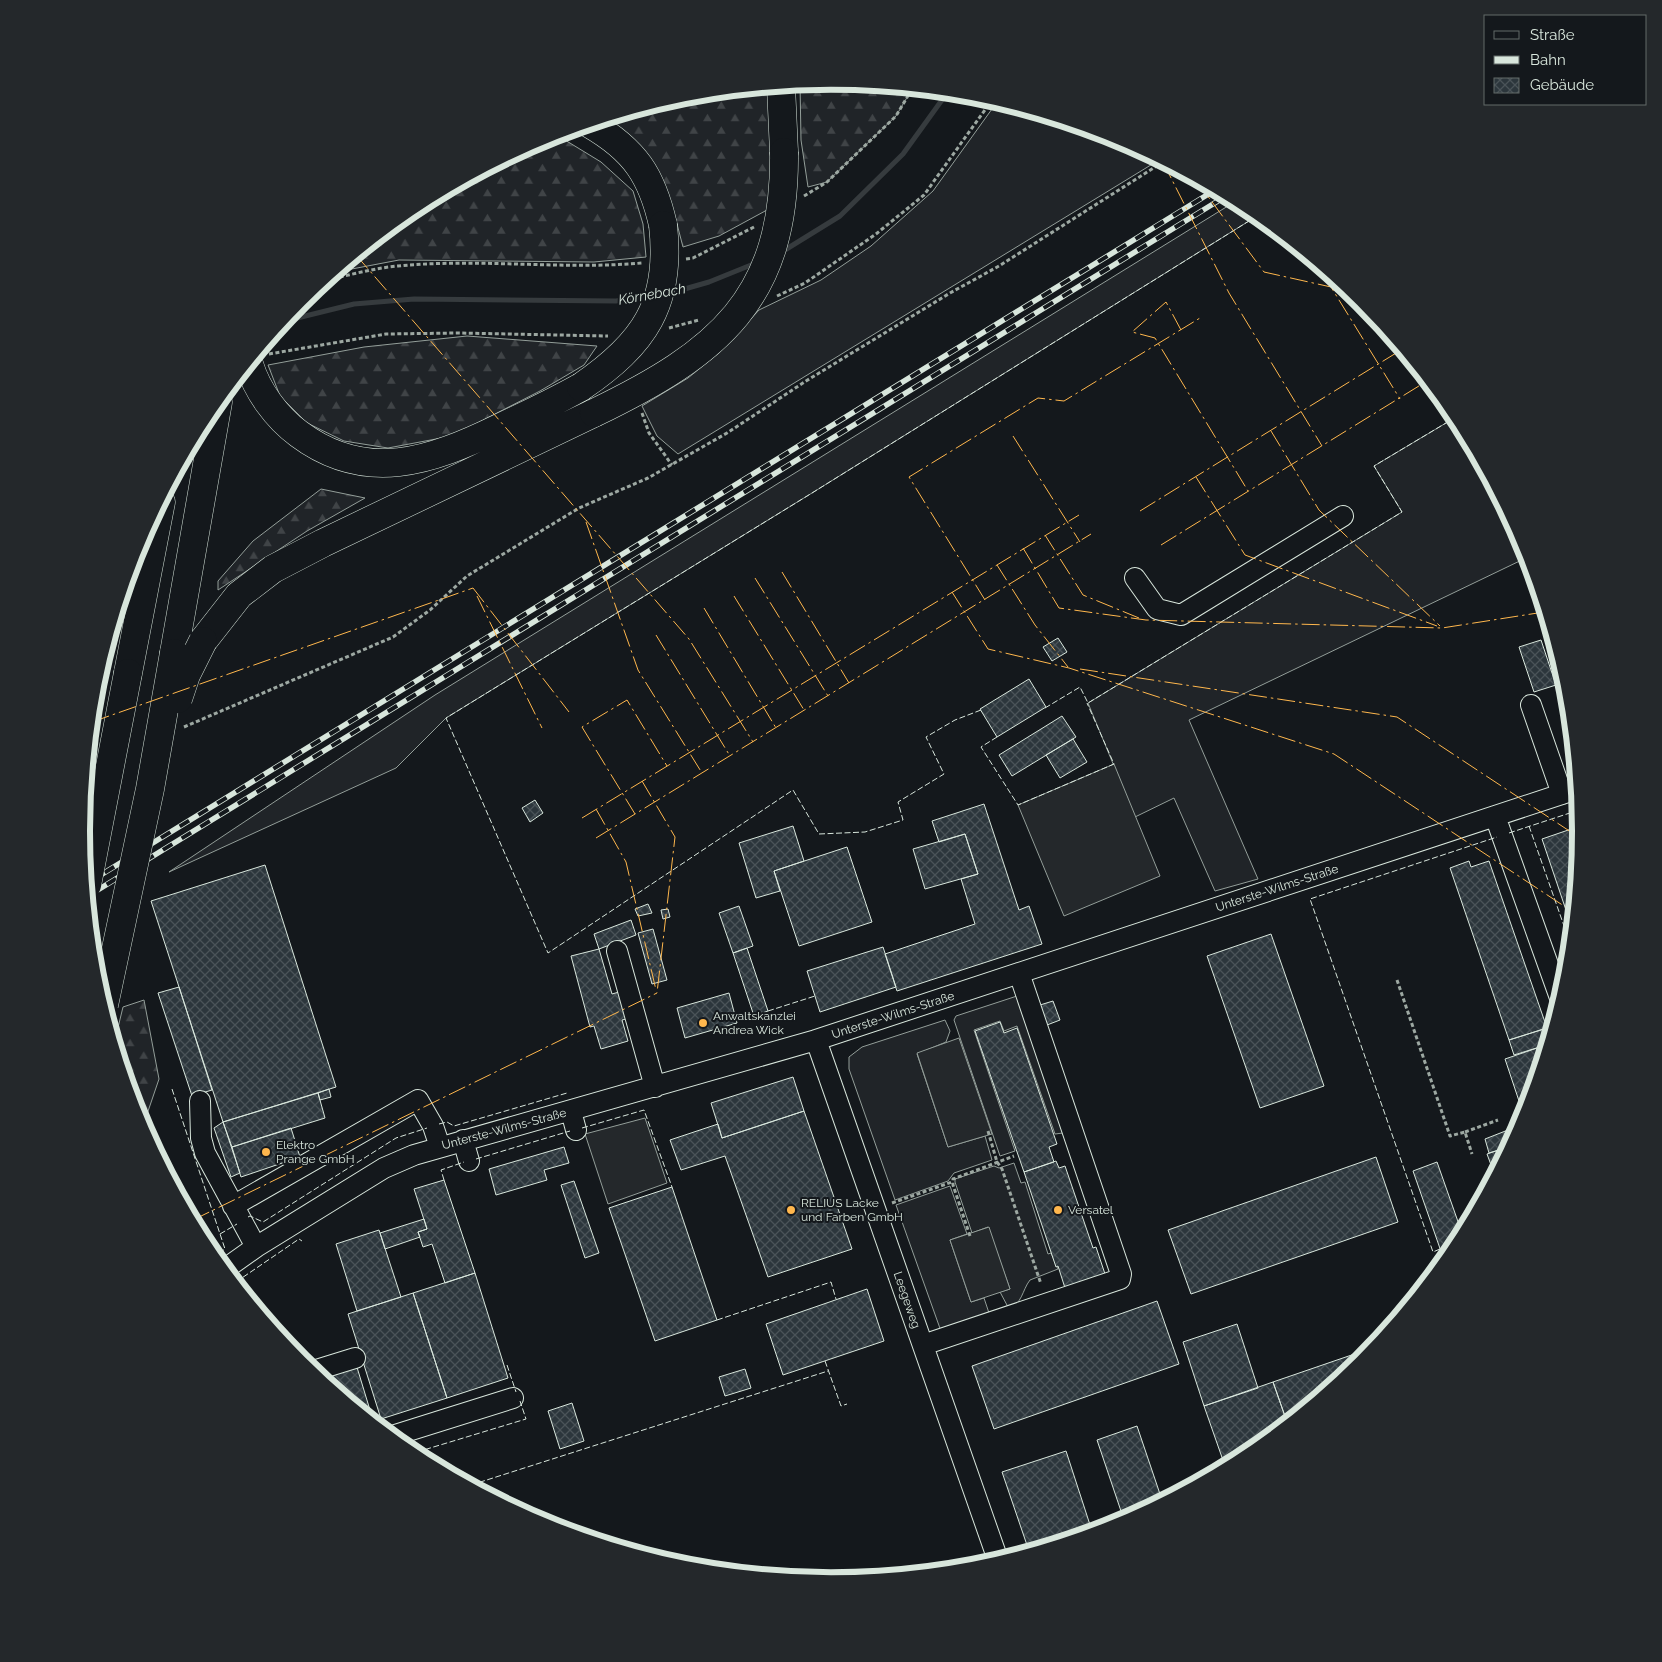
<svg xmlns="http://www.w3.org/2000/svg" width="1662" height="1662" font-family="Raleway,sans-serif">
	<defs>
		<pattern id="forest-firs" width="22" height="20" patternUnits="userSpaceOnUse" patternTransform="scale(1.25)"><rect width="22" height="20" fill="#202428"/><path d="M5 1l3.5 6h-7zM16 11l3.5 6h-7z" fill="#404447"/></pattern>
		<pattern id="building-cross-hatch" width="8" height="8" patternUnits="userSpaceOnUse" patternTransform="scale(1.25)"><rect width="8" height="8" fill="#2c363c"/><path d="M0 0l8 8M0 8l8-8" fill="none" stroke="#4a5358"/></pattern>
	</defs>
	<rect width="100%" height="100%" fill="#14181c"/>
	<path fill="#202428" stroke="#939e99" d="M997,102L1118,138L1159,160L678,454L657,436L642,406L688,378L720,352L759,310L821,280L871,246L933,191Z
		M1236,201L1257,216L812,493L446,718L396,768L169,872L435,695Z
		M1456,417L1524,544L1528,557L1189,720L1258,879L1215,891L1174,798L1135,817L1088,703L1402,512L1374,466Z
		M1017,996L1063,1133L1055,1134L1017,1026L1004,1031L1000,1021L974,1030L1015,1151L1000,1156L954,1020L956,1016Z
		M945,1020L950,1031L946,1042L917,1054L948,1147L985,1136L992,1160L954,1173L948,1181L895,1200L849,1069V1057L862,1047Z
		M1014,1163L1021,1183L1025,1182L1048,1254L1051,1253L1058,1269L1030,1280C1022,1290 1022,1306 1008,1307L1000,1292L1010,1289L988,1227L972,1233L955,1182V1179L994,1166L999,1168Z
		M950,1186L967,1234L950,1240L971,1302L984,1298L989,1313L942,1334L896,1205Z"/>
	<path fill="url(#forest-firs)" stroke="#939e99" d="M831,81L912,89L896,116L827,182L808,187L801,140L800,84Z
		M772,87L771,185L767,210L719,236L683,247L677,224H674L603,120L685,96Z
		M548,137L565,140L601,162L633,191L643,224L646,257L594,262L399,260L336,272L415,207Z
		M467,336L597,346L584,365L540,391L452,436L388,448L344,441L307,423L280,396L268,365L364,347Z
		M321,489L365,498L307,531L218,590V581L253,541Z
		M144,1000L159,1079L143,1126L115,1040L123,1007Z"/>
	<path fill="#24282b" stroke="#939e99" d="M1114,764L1160,876L1064,916L1018,805Z
		M959,1038L992,1134L948,1147L917,1053Z
		M645,1118L667,1183L608,1204L585,1134Z
		M989,1227L1010,1289L971,1302L950,1240Z"/>
	<g fill="none" stroke-linecap="round" stroke-linejoin="round">
		<path stroke="#363b3e" stroke-width="5" d="M780,253L840,216L903,154L947,93
			M667,294L709,282L756,263
			M285,321L354,304L414,299L616,301L649,296"/>
	</g>
	<path fill="url(#building-cross-hatch)" stroke="#d8e6dc" d="M1058,638L1067,652L1052,661L1043,647Z
		M1541,640L1556,685L1534,692L1519,647Z
		M1029,679L1046,707L997,737L980,709Z
		M1062,716L1076,737L1012,776L999,755Z
		M1073,739L1087,762L1060,778L1046,755Z
		M535,800L543,813L530,822L522,808Z
		M984,804L1019,910L1029,906L1042,944L897,991L885,954L975,924L961,879L978,874L965,834L939,842L932,821Z
		M793,826L804,861L774,871L780,891L756,898L739,843Z
		M1580,826L1581,831L1571,925L1542,839Z
		M965,834L978,874L925,889L913,849Z
		M847,847L872,922L799,946L774,871Z
		M1469,861L1471,867L1489,861L1547,1028L1509,1040L1450,868Z
		M265,865L336,1087L223,1122L151,901Z
		M648,904L652,913L638,916L635,909Z
		M739,906L753,946L733,953L719,913Z
		M668,909L670,917L663,919L661,910Z
		M631,920L636,935L599,949L594,934Z
		M653,929L667,980L652,984L638,933Z
		M1271,934L1324,1086L1260,1108L1207,956Z
		M883,947L896,987L820,1012L807,971Z
		M747,948L768,1011L754,1016L733,953Z
		M599,949L612,994L619,992L626,1019L622,1020L628,1041L601,1049L594,1026L590,1027L571,956Z
		M179,987L212,1090L192,1096L158,993Z
		M729,993L737,1023L685,1038L677,1008Z
		M1053,1001L1060,1020L1047,1025L1040,1005Z
		M1000,1022L1004,1033L1017,1028L1057,1144L1049,1147L1054,1162L1024,1172L975,1031Z
		M1547,1028L1549,1034L1546,1045L1514,1055L1509,1040Z
		M1546,1045L1524,1116L1505,1059Z
		M793,1077L804,1111L722,1138L711,1103Z
		M329,1089L331,1097L320,1100L318,1093Z
		M318,1093L325,1118L232,1147L223,1122Z
		M804,1111L852,1249L768,1277L725,1156L681,1170L670,1140L718,1124L722,1138Z
		M223,1122L240,1173L231,1177L214,1128Z
		M291,1128L300,1157L241,1177L232,1147Z
		M1508,1130L1512,1140L1508,1147L1489,1153L1485,1139Z
		M564,1147L569,1163L544,1170L547,1180L496,1195L489,1169Z
		M1508,1147L1494,1173L1487,1154Z
		M1376,1157L1398,1222L1191,1294L1168,1230Z
		M1056,1161L1059,1168L1065,1166L1093,1248L1096,1247L1105,1274L1065,1288L1058,1266L1056,1267L1024,1172Z
		M1437,1162L1462,1233L1444,1260L1413,1171Z
		M444,1180L475,1273L445,1283L432,1244L423,1247L418,1232L427,1229L414,1189Z
		M574,1181L599,1253L585,1258L561,1185Z
		M183,1186L194,1222L176,1188Z
		M672,1187L717,1320L655,1341L609,1208Z
		M424,1219L427,1229L418,1232L420,1237L385,1249L380,1233Z
		M379,1230L401,1297L357,1311L336,1244Z
		M475,1273L508,1378L447,1398L413,1293Z
		M867,1289L884,1341L783,1375L766,1324Z
		M413,1293L447,1398L381,1419L348,1314Z
		M1157,1301L1179,1364L994,1429L972,1366Z
		M1237,1324L1258,1388L1204,1406L1183,1342Z
		M1372,1348L1361,1361L1287,1422L1273,1382Z
		M356,1364L373,1420L318,1376Z
		M745,1369L751,1388L725,1396L719,1377Z
		M1273,1382L1287,1422L1247,1455L1225,1466L1204,1406Z
		M572,1403L584,1441L560,1449L548,1411Z
		M1137,1426L1162,1500L1124,1520L1097,1440Z
		M415,1444L418,1456L406,1447Z
		M1066,1451L1092,1531L1029,1551L1002,1472Z"/>
	<g fill="none" stroke-linecap="round" stroke-linejoin="round">
		<defs>
			<path id="minor" d="M1135,578L1157,609L1181,615L1343,516
				M1531,705L1562,794
				M1495,816L1560,998
				M617,951L655,1087
				M816,1040L998,1560
				M200,1101L201,1138L205,1153L256,1247
				M571,1111L576,1130
				M463,1140L469,1161
				M233,1206L418,1100L433,1126L440,1147
				M225,1269L256,1247L384,1168L414,1155L816,1040L1577,789
				M923,1345L1120,1279L1121,1274L1019,973
				M313,1371L355,1358
				M392,1436L513,1398"/>
			<path id="highway" d="M781,86L784,152
				M590,124C635,150 652,176 663,225
				M249,364C257,391 277,418 299,434C366,484 431,461 499,428C527,415 554,402 581,387
				M203,641L239,595L273,569L323,543L594,413
				M174,653L218,402
				M128,673L161,502"/>
		</defs>
		<use href="#minor" stroke="#d8e6dc" stroke-width="22"/>
		<use href="#highway" stroke="#d8e6dc" stroke-width="29"/>
		<path stroke="#9da8a2" stroke-width="3" stroke-dasharray="4 2.5" stroke-linecap="butt" d="M804,196L827,182L896,116L912,89
			M686,259L693,258L754,227
			M327,280C350,275 374,268 398,266C479,258 561,270 642,263
			M777,296L805,283L876,234L924,195L992,100
			M669,328L699,320
			M269,354L386,334L458,333L608,336
			M642,413L649,433L672,465
			M184,727L393,637L430,610L467,576L579,508L648,478L727,433L806,381L950,293L999,266L1163,162
			M1397,980L1450,1136L1465,1132L1472,1154
			M988,1131L997,1162L1002,1169L1041,1284
			M1465,1132L1498,1120
			M892,1203L952,1182
			M970,1236L953,1185V1179L1014,1156"/>
		<use href="#minor" stroke="#14181c" stroke-width="20"/>
		<use href="#highway" stroke="#14181c" stroke-width="28"/>
		<defs>
			<path id="rail" d="M86,884L1215,190
				M88,896L1226,196"/>
		</defs>
		<use href="#rail" stroke="#d8e6dc" stroke-width="5.5"/>
		<use href="#rail" stroke="#14181c" stroke-width="4" stroke-dasharray="11" stroke-linecap="butt"/>
		<defs>
			<path id="highway-bridge" d="M581,387C644,344 672,304 663,225
				M594,413C718,353 786,299 784,152
				M178,699L186,675L203,641
				M87,885L128,673
				M104,1005L150,789L174,653"/>
		</defs>
		<use href="#highway-bridge" stroke="#d8e6dc" stroke-width="29" stroke-linecap="butt"/>
		<use href="#highway-bridge" stroke="#14181c" stroke-width="28"/>
		<path stroke="#d8e6dc" stroke-width="1" stroke-dasharray="6 2.5" stroke-linecap="butt" d="M1045,708L1080,687L1088,703L1402,512L1374,466L1456,417
			M981,710L955,720L926,737L944,774L898,802L903,820L865,832L819,834L793,790L548,953L446,718L812,493L1257,216
			M997,737L981,747L1018,805L1114,764L1087,703
			M1529,826L1570,943
			M1509,833L1579,810
			M768,1011L815,996
			M172,1089L225,1249L215,1256
			M439,1124L447,1122L454,1126L567,1093
			M582,1128L644,1110L672,1187
			M476,1159L570,1131
			M444,1180L441,1170L464,1162
			M248,1217L250,1216L263,1222L396,1138L427,1128
			M220,1234L237,1224
			M1440,1249L1433,1252L1310,899L1497,837
			M236,1282L299,1239L302,1241
			M717,1320L831,1282L836,1299
			M825,1361L841,1406L847,1404
			M507,1365L516,1392
			M417,1452L526,1419L520,1401
			M471,1485L828,1371"/>
		<path stroke="#ffb74d" stroke-width="1" stroke-dasharray="18 4 2.5 4" stroke-linecap="butt" d="M1163,162L1229,293L1322,446
			M1195,179L1264,272L1331,287L1400,399
			M356,255L689,639L753,742
			M1181,330L1166,302L1132,332L1155,338L1248,491
			M1271,431L1319,510L1440,626
			M1013,436L1080,542
			M1196,477L1245,555L1437,626
			M1140,511L1401,350
			M586,522L638,670L702,773
			M1045,535L1083,595L1139,618
			M1161,545L1427,381
			M1023,548L1059,608L1146,620L1442,628L1544,612
			M997,565L1035,625L1068,667
			M782,572L849,683
			M755,578L828,696
			M473,588L569,712
			M952,592L988,649L1069,668L1334,754L1573,912
			M477,596L542,728
			M734,596L804,710
			M985,600L909,477L1038,398L1064,401L1200,318
			M704,608L776,728
			M656,635L730,756
			M1080,669L1397,717L1580,838
			M92,722L473,588
			M642,781L675,837L657,993
			M596,809L626,862L656,990
			M635,814L582,727L627,700L667,766
			M582,818L1079,515
			M596,838L1091,534
			M193,1220L657,993"/>
	</g>
	<g fill="#ffb74d" stroke="#14181c" stroke-width="2">
		<circle cx="703" cy="1023" r="5"/>
		<circle cx="266" cy="1152" r="5"/>
		<circle cx="791" cy="1210" r="5"/>
		<circle cx="1058" cy="1210" r="5"/>
	</g>
	<g text-anchor="middle" stroke-width="4" stroke-linejoin="round" paint-order="stroke">
		<g font-size="12" fill="#d8e6dc" stroke="#14181c">
			<text transform="translate(1277 888) rotate(-18)" y="4">Unterste-Wilms-Straße</text>
			<text transform="translate(893 1015) rotate(-18)" y="4">Unterste-Wilms-Straße</text>
			<text transform="translate(504 1129) rotate(-15)" y="4">Unterste-Wilms-Straße</text>
			<text transform="translate(907 1300) rotate(71)" y="4">Leegeweg</text>
		</g>
		<g font-size="12" fill="#d8e6dc" stroke="#14181c" text-anchor="start">
			<text x="713" y="1020">Anwaltskanzlei<tspan x="713" dy="14">Andrea Wick</tspan></text>
			<text x="276" y="1149">Elektro<tspan x="276" dy="14">Prange GmbH</tspan></text>
			<text x="801" y="1207">RELIUS Lacke<tspan x="801" dy="14">und Farben GmbH</tspan></text>
			<text x="1068" y="1214">Versatel</text>
		</g>
		<g font-size="14" font-style="italic" fill="#d8e6dc" stroke="#14181c">
			<text transform="translate(652 294) rotate(-10)" y="5">Körnebach</text>
		</g>
	</g>
	<path d="M0 0H1662V1662H0ZM90 831a741 741 0 1 1 1482 0a741 741 0 1 1-1482 0Z" fill="#24282b" fill-rule="evenodd"/>
	<path fill="none" stroke="#d8e6dc" stroke-width="6" d="M90 831a741 741 0 1 1 1482 0a741 741 0 1 1-1482 0Z"/>
	<rect x="1484" y="15" width="162" height="90" fill="#14181c" stroke="#626a69"/>
	<rect x="1494" y="31" width="25" height="8" fill="#14181c" stroke="#626a69"/>
	<text x="1530" y="40" font-size="15" fill="#d8e6dc">Straße</text>
	<rect x="1494" y="56" width="25" height="8" fill="#d8e6dc" stroke="#626a69"/>
	<text x="1530" y="65" font-size="15" fill="#d8e6dc">Bahn</text>
	<rect x="1494" y="78" width="25" height="15" fill="url(#building-cross-hatch)" stroke="#626a69"/>
	<text x="1530" y="90" font-size="15" fill="#d8e6dc">Gebäude</text>
</svg>
